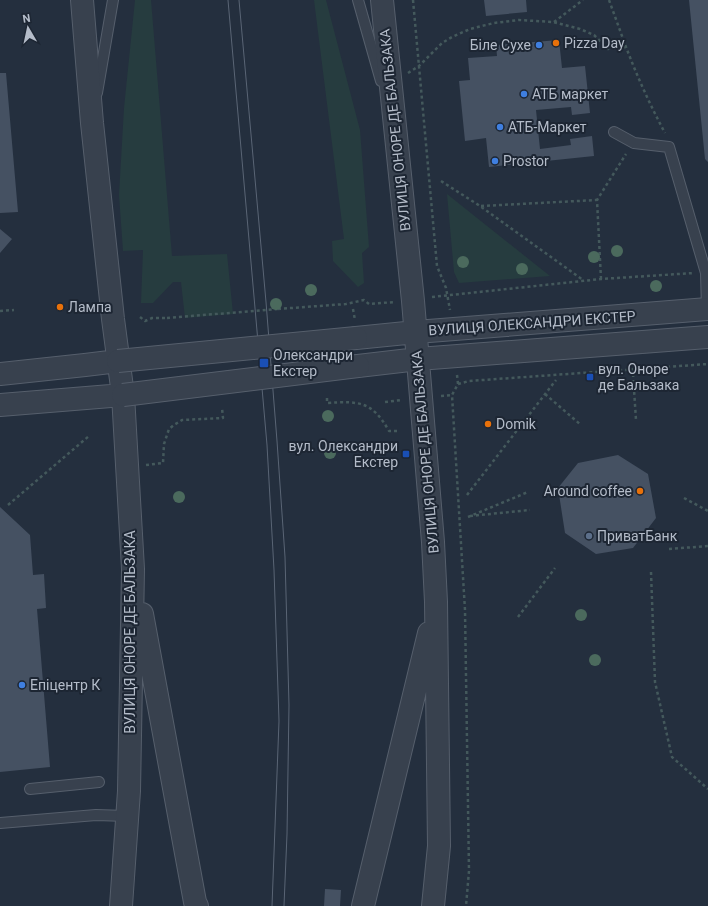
<svg xmlns="http://www.w3.org/2000/svg" width="708" height="906" font-family="Roboto,sans-serif">
	<rect width="100%" height="100%" fill="#242f3e"/>
	<path fill="#263c3f" d="M135,0H151L172,256L227,254L233,314L185,318L181,282H173L153,303H141L143,250L123,251L119,195L124,108Z
		M314,0H326L360,130L369,247L362,253L364,283L358,287L333,261L332,241L344,239Z
		M447,194L550,276L459,283L454,272Z"/>
	<path fill="#455162" d="M484,0H526L527,12L486,16Z
		M689,0H708V162L705,159Z
		M559,40L562,68L585,66L590,113L572,115L571,107L536,110L540,149L571,145L570,139L592,136L594,156L489,167L486,138L465,141L459,81L470,80L468,58L497,56L496,45Z
		M0,73H6L18,212L0,213Z
		M0,229L12,239L0,253Z
		M618,455L648,474L656,518L633,548L596,554L565,533L558,488L578,463Z
		M0,507L30,535L33,575L44,574L46,608L37,609L50,767L0,772Z
		M325,889L341,890L340,906H324Z"/>
	<g fill="none" stroke-linecap="round" stroke-linejoin="round">
		<defs>
			<path id="service" d="M358,0L381,81
				M97,93L113,0
				M614,132L634,143L669,147L706,273L707,309
				M30,789L99,782
				M0,823L96,815L127,816"/>
			<path id="tertiary" d="M82,0L92,123L113,319L123,395L133,569L129,791L121,906
				M382,0L413,301L433,542L436,602L439,846L433,906
				M356,338L416,332L708,309
				M358,366L418,359L708,337
				M0,374L85,365L118,361
				M0,405L123,395
				M142,614L195,902L197,906
				M363,906L429,633"/>
		</defs>
		<use href="#service" stroke="#565f6c" stroke-width="12"/>
		<use href="#tertiary" stroke="#565f6c" stroke-width="24"/>
		<path stroke="#44595c" stroke-width="2.5" stroke-dasharray="3 3" stroke-linecap="butt" d="M413,0L437,266L446,288L450,310
			M609,0L626,47
			M554,22L583,0
			M408,73L419,66L442,43L452,37L470,29L494,23L519,20L553,22L580,29L594,35L608,49L626,47C637,76 650,105 665,133
			M441,181L480,206L583,280
			M481,206L597,200
			M601,279L597,200L626,154
			M432,297L601,279L694,273
			M278,309L346,304L364,300L369,304L395,302
			M353,309L355,320
			M0,311L14,310
			M140,317L145,321L152,318H167
			M633,374L636,420
			M457,375L458,384L452,395L465,610L469,871L466,906
			M458,384L469,381L708,364
			M545,394L581,425
			M441,396L452,395
			M327,398V403C359,401 372,401 389,431H399
			M385,402L402,400
			M146,465L163,463L164,444L169,429L174,425L182,420L223,418L222,408
			M467,495L556,380
			M684,498L708,511
			M8,505L89,436
			M470,516L530,510
			M468,517L528,492
			M669,549L708,546
			M651,572L655,682L672,757L708,789
			M518,617L555,568"/>
		<use href="#service" stroke="#38414e" stroke-width="10"/>
		<use href="#tertiary" stroke="#38414e" stroke-width="22"/>
		<path stroke="#5a6575" stroke-width="1" d="M228,0L267,445L274,570L279,721L272,906
			M239,0L266,302L277,441L285,557L289,705L287,834L284,906"/>
		<defs>
			<path id="tertiary-bridge" d="M118,361L356,338
				M123,395L358,366"/>
		</defs>
		<use href="#tertiary-bridge" stroke="#565f6c" stroke-width="24" stroke-linecap="butt"/>
		<path stroke="#44595c" stroke-width="2.5" stroke-dasharray="3 3" stroke-linecap="butt" d="M167,318L278,309"/>
		<use href="#tertiary-bridge" stroke="#38414e" stroke-width="22"/>
	</g>
	<g fill="#4b6a5d">
		<circle cx="617" cy="251" r="6"/>
		<circle cx="594" cy="257" r="6"/>
		<circle cx="463" cy="262" r="6"/>
		<circle cx="522" cy="269" r="6"/>
		<circle cx="656" cy="286" r="6"/>
		<circle cx="311" cy="290" r="6"/>
		<circle cx="276" cy="304" r="6"/>
		<circle cx="328" cy="416" r="6"/>
		<circle cx="330" cy="453" r="6"/>
		<circle cx="179" cy="497" r="6"/>
		<circle cx="581" cy="615" r="6"/>
		<circle cx="595" cy="660" r="6"/>
	</g>
	<g fill="#e8710a" stroke="#1d2633" stroke-width="1.5">
		<circle cx="556" cy="43" r="4"/>
		<circle cx="60" cy="307" r="4"/>
		<circle cx="488" cy="424" r="4"/>
		<circle cx="640" cy="491" r="4"/>
	</g>
	<g fill="#3f7fe0" stroke="#1d2633" stroke-width="1.5">
		<circle cx="539" cy="45" r="4"/>
		<circle cx="524" cy="94" r="4"/>
		<circle cx="500" cy="127" r="4"/>
		<circle cx="495" cy="161" r="4"/>
		<circle cx="22" cy="685" r="4"/>
	</g>
	<g fill="#1a4fb4" stroke="#1d2633" stroke-width="1.5">
		<rect x="259" y="358" width="10" height="10" rx="2"/>
		<rect x="586" y="373" width="8" height="8" rx="2"/>
		<rect x="402" y="450" width="8" height="8" rx="2"/>
	</g>
	<circle fill="#5c6f8a" stroke="#1d2633" stroke-width="1.5" cx="589" cy="536" r="4"/>
	<g text-anchor="middle" stroke-width="4" stroke-linejoin="round" paint-order="stroke">
		<g font-size="14" fill="#b4bcc9" stroke="#1d2633" text-anchor="start">
			<text x="564" y="48">Pizza Day</text>
			<text x="531" y="50" text-anchor="end">Біле Сухе</text>
			<text x="532" y="99">АТБ маркет</text>
			<text x="508" y="132">АТБ-Маркет</text>
			<text x="503" y="166">Prostor</text>
			<text x="68" y="312">Лампа</text>
			<text x="273" y="360">Олександри<tspan x="273" dy="16">Екстер</tspan></text>
			<text x="598" y="374">вул. Оноре<tspan x="598" dy="16">де Бальзака</tspan></text>
			<text x="496" y="429">Domik</text>
			<text x="398" y="451" text-anchor="end">вул. Олександри<tspan x="398" dy="16">Екстер</tspan></text>
			<text x="632" y="496" text-anchor="end">Around coffee</text>
			<text x="597" y="541">ПриватБанк</text>
			<text x="30" y="690">Епіцентр К</text>
		</g>
		<g font-size="14" fill="#b4bcc9" stroke="#1d2633">
			<text transform="translate(395 130) rotate(-96)" y="5">ВУЛИЦЯ ОНОРЕ ДЕ БАЛЬЗАКА</text>
			<text transform="translate(532 323) rotate(-4)" y="5">ВУЛИЦЯ ОЛЕКСАНДРИ ЕКСТЕР</text>
			<text transform="translate(425 452) rotate(-95)" y="5">ВУЛИЦЯ ОНОРЕ ДЕ БАЛЬЗАКА</text>
			<text transform="translate(130 632) rotate(-90)" y="5">ВУЛИЦЯ ОНОРЕ ДЕ БАЛЬЗАКА</text>
		</g>
	</g>
	<g transform="translate(28 28) rotate(351)" stroke="#1d2633" stroke-width="3" paint-order="stroke">
	<path d="M0-3L7 15L0 10L-7 15Z" fill="#b4bcc9"/>
	<text y="-6" font-size="11" font-weight="bold" text-anchor="middle" fill="#b4bcc9">N</text>
	</g>
</svg>
